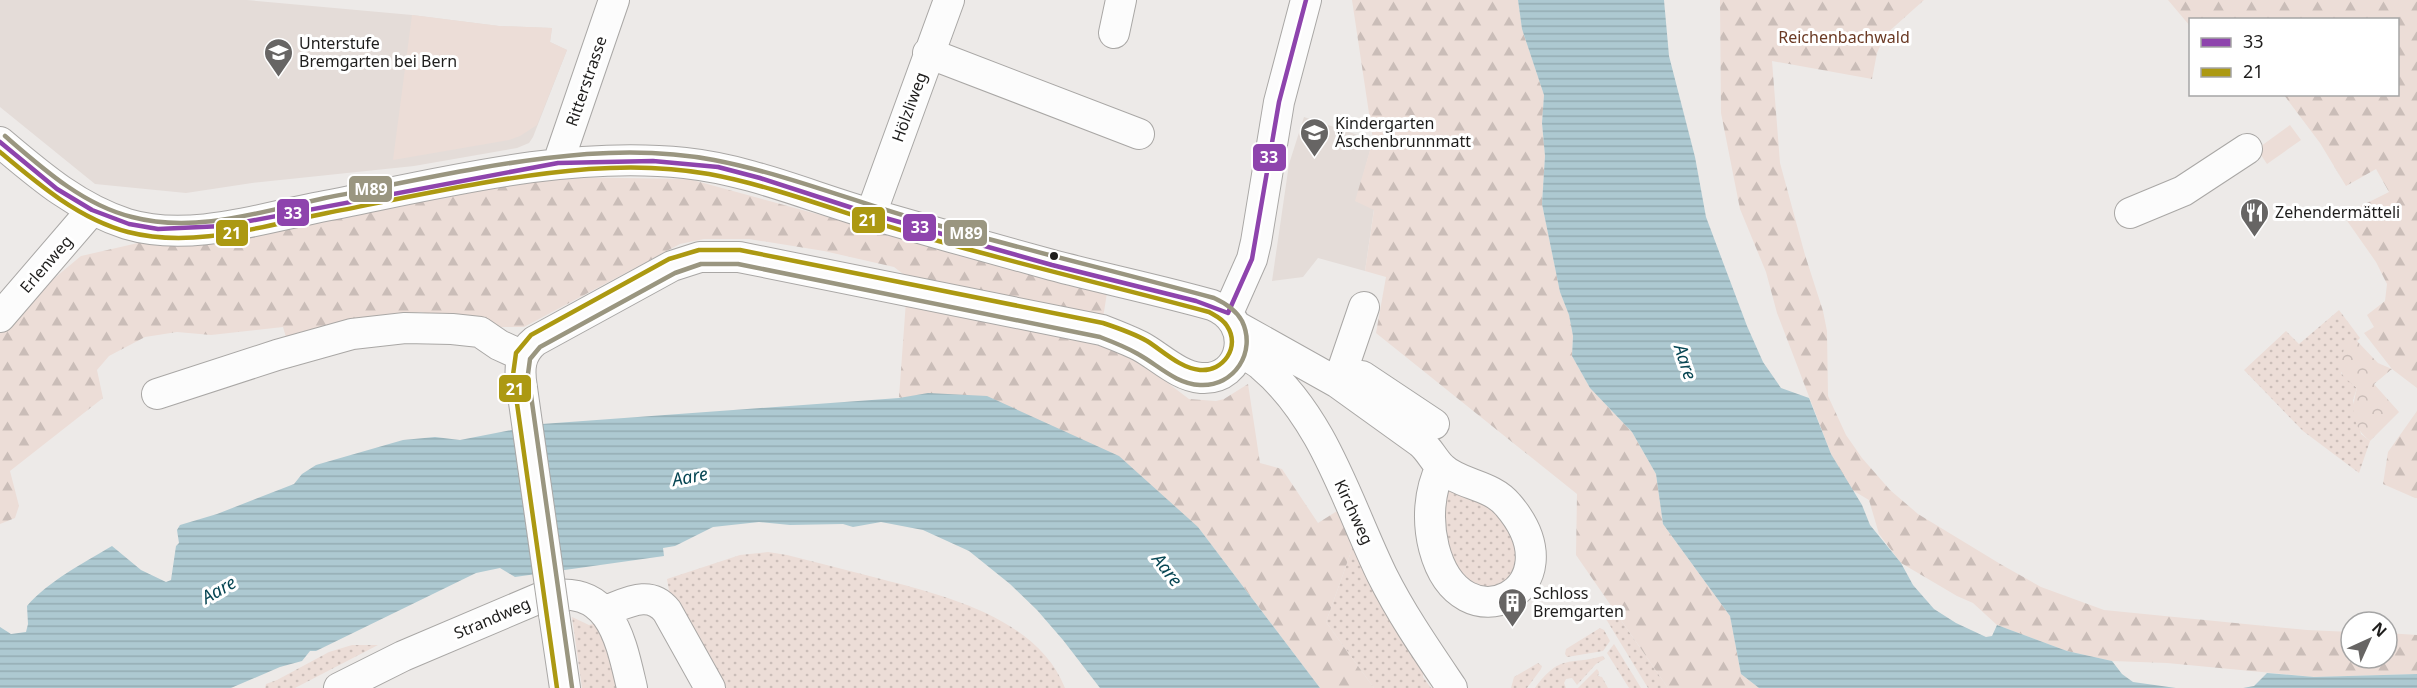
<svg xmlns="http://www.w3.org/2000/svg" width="2417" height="688" font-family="'Noto Sans',sans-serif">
	<defs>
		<pattern id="grass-dots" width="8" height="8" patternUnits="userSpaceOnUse" patternTransform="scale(1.5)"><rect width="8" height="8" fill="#ecddd7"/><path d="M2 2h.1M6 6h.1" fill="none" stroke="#cabdb8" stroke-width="1.8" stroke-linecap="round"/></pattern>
		<pattern id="forest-firs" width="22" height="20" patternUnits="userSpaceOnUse" patternTransform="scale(1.5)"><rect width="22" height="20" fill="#ecddd7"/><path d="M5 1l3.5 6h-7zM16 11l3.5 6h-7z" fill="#cabdb8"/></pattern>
		<pattern id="park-crowns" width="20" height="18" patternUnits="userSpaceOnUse" patternTransform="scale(1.5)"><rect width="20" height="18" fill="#ecddd7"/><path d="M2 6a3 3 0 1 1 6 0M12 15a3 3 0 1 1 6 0" fill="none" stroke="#cabdb8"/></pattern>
		<pattern id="water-rules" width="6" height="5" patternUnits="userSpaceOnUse" patternTransform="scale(1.5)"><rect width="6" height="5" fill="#adc9d1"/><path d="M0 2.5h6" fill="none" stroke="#94acb3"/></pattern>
	</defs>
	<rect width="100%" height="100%" fill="#edeae8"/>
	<path fill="#e4dcd8" d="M0,0H247L412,15L499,26L552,28L550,42L567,50L533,137L529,143L517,148L414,166L252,183L186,193L95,184L0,107Z
		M1304,117L1373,140L1356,201L1374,209L1365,271L1318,258L1303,277L1272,281L1289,164Z"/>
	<path fill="url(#grass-dots)" d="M2339,310L2360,338L2357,341H2352L2341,373L2357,388L2353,400L2361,434L2370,441L2359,473L2303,431L2244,370L2286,331L2299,344Z
		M1452,486L1508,518L1521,577L1480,594L1449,570L1439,496Z
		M1357,535L1424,661L1423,677L1431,688H1374L1326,622Z
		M768,552L787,555C819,563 850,571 881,579C946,596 1037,618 1065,688H717L670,596L667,579L740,555Z
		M1616,613L1668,688H1648L1606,619Z
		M572,617L589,625L598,623L624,688H582Z
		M1600,628L1604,630L1610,641L1603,651L1567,657L1565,654L1566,649Z
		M1614,644L1641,688H1629L1607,653Z
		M352,645H378L295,688H265L266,684L277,680L329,652Z
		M1603,656L1605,659L1596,664L1577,685L1572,678L1566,679L1564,683L1566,688H1535C1561,653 1568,666 1603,656Z
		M1538,663L1542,666L1541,669L1527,688H1511L1514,677Z
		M1597,669L1599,672L1598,676L1602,677L1608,688H1578Z"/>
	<path fill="url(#forest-firs)" d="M1352,0H1518L1522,29L1544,95L1542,123L1545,156L1542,204L1560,292L1569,315L1573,336L1572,356L1590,388L1632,432L1656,474L1663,524L1730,616L1741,674L1759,688H1668L1576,555L1577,494L1376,333L1386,277L1365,271L1374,210L1355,201L1373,140Z
		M1720,0H1924L1885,35L1877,53L1872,79L1772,61L1780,163L1805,255L1823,311L1827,331L1828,396L1846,435L1862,458L1890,490L1918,514L2002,565L2041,587L2104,610L2307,630L2351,632V658H2387V633L2417,635V674L2314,677L2167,663L2112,661L2067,651L1997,625L1973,603L1957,596L1901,563L1879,534L1869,500L1852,490L1831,454L1777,313L1766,272L1740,209L1721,113Z
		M2168,0H2417V388L2392,369L2364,333L2374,327L2367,315L2385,301L2387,284L2376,262L2343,215L2389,192L2376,169L2346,186L2320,143L2284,95L2398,94V20H2190V26Z
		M554,177L689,179L1107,293L1103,318L907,277L894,267L824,251L749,239H704L680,244L524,327H474L421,312L349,325L288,344L283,327L211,335L177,332L145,337L109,356L97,370L103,398L10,471L19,506L15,518L0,524V333L28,300L81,256L138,243H199Z
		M906,301L1098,340L1135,358L1189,399L1216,401L1224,399L1248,384L1260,463L1282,469L1318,523L1345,506L1357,535L1326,622L1374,688H1320L1198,527L899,397Z
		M2417,411V498H2415L2383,484L2388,452Z"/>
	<path fill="url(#park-crowns)" d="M2352,341H2357L2378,363L2392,369L2374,384L2399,412L2370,441C2352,427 2351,409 2357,388L2344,377L2339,368L2345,345Z"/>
	<path fill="#ecddd7" d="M412,15L499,26L552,28L550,42L567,50L537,125L520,136L509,140L393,160Z
		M2290,125L2301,140L2267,164L2257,149Z"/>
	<path fill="url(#water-rules)" d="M1518,0H1664L1669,56L1695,157L1706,217L1747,326L1763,362L1781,388L1809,398L1831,454L1862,505L1870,525L1901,563L1913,585L1934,609L1956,623L1986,637L1992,636L1997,625L2067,651L2112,661L2122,674L2133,682L2176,688H1759L1741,674L1730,616L1663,524L1656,474L1632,432L1590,388L1572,356L1573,336L1569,315L1560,292L1542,204L1545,156L1542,123L1544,95L1522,29Z
		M928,393L987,396L1119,456L1198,527L1320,688H1100L1063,640L1037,610L1010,584L969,551L923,530L881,522L853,527L843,524L790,525L759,522L713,527L675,546L663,548L664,556L515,577L500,568L476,573L316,651H310L302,661L280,667L231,688H0V627L11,634L26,632L28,624L27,606C47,582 85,562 112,546L141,570L166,582L171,580L176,546L179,543L177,530L180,525L217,514L294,484L302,474L316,465L403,440L435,437L460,440L542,424L899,398Z
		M2267,673L2314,677L2417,674V688H2243L2254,686Z"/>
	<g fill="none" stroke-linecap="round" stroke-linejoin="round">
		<defs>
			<path id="minor" d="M1114,33L1121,0
				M928,53L1139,134
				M0,142C39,175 77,208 127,224C187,242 256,220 315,208C434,185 563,150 685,163C751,170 811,197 874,215C933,232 993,249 1052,265C1105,279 1159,290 1212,305C1256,322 1244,381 1201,378C1178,376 1159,356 1140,346C1128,340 1115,335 1102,330L739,257H700L672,266L535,341C519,354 519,370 522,388
				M558,163L614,0
				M2130,213L2183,191L2247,149
				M871,214L949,0
				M1228,313L1252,259L1256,242L1279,102L1306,0
				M0,317L92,210
				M1238,327L1338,383L1420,442C1429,449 1433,459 1441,467C1459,485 1491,484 1508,505C1580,589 1461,651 1434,548C1427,521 1429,491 1441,467
				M1239,352C1246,356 1256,360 1262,366C1324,418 1348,505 1382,575C1402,615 1427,651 1452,688
				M1362,376L1434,424
				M1338,383L1364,307
				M157,394L277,355L352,334L405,328L452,329L480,332L499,345L523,356
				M605,611C627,603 650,589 667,611L710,688
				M554,614L565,688
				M339,688L403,656L542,597C610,582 620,636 632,688"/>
		</defs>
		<use href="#minor" stroke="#a9a7a5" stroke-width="32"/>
		<use href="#minor" stroke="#fcfcfc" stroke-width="30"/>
		<defs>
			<path id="minor-bridge" d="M522,388L554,614"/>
		</defs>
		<use href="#minor-bridge" stroke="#a9a7a5" stroke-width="32" stroke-linecap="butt"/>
		<use href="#minor-bridge" stroke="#fcfcfc" stroke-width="30"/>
		<defs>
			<path id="bus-1" d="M0,142L57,189L92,210L129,224L158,229L223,226L558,163L653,161L718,167L760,178L871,214L1052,265L1196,301L1228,313
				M1228,313L1252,259L1279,102L1306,0"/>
			<path id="bus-2" d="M0,152C38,184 79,219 128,232C194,249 262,226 327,213C414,196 501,176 589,169C629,166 670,167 709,174C779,187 852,217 921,236C1017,264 1113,286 1209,312C1216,316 1223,319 1227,326C1241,347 1223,372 1200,370C1180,368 1163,351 1147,341C1133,333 1118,328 1103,323L740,250H699L669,259L531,335L516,353L513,375L557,688"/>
			<path id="bus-3" d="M5,136C42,168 83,205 132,217C196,234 263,211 325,198C412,181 499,161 587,154C629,151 673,152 714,160C786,174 855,202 926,222C1022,249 1118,272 1214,298C1225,303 1236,310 1242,321C1257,352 1234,387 1200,385C1176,384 1158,365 1138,354C1126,347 1113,342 1100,337L738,264H701L675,273L540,347L530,359L528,374L572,687"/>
		</defs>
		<use href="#bus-1" stroke="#fff" stroke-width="9"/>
		<use href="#bus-2" stroke="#fff" stroke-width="9"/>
		<use href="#bus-3" stroke="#fff" stroke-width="9"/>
		<use href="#bus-1" stroke="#8e44ad" stroke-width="4.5"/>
		<use href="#bus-2" stroke="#ac9912" stroke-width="4.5"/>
		<use href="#bus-3" stroke="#9a9680" stroke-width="4.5"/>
	</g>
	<defs>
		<symbol id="school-pin" viewBox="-11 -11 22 30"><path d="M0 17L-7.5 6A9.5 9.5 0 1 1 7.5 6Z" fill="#676564" stroke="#fff"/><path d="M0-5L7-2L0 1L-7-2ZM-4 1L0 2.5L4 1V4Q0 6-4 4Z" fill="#fff"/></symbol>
		<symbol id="restaurant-pin" viewBox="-11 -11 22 30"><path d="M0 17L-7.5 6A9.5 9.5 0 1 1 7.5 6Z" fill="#676564" stroke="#fff"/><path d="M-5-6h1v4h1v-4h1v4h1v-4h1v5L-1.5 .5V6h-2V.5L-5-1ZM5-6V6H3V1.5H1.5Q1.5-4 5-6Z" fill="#fff"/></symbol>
		<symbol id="building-pin" viewBox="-11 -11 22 30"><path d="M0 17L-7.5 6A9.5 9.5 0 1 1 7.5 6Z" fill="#676564" stroke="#fff"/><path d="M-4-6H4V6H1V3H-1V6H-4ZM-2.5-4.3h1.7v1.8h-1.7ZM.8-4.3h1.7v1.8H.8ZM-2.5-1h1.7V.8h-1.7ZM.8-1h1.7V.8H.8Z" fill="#fff"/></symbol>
	</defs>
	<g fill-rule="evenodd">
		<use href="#school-pin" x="262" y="36" width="33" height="45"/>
		<use href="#school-pin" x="1298" y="116" width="33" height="45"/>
		<use href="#restaurant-pin" x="2238" y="196" width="33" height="45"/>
		<use href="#building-pin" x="1496" y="586" width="33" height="45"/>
	</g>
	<circle fill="#1f1e1d" stroke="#fff" stroke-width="2" cx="1054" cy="256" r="5"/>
	<g text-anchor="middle" stroke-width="6" stroke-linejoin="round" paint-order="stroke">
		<g font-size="16" fill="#6b3a24" stroke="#fff">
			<text x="1844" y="43">Reichenbachwald</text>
		</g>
		<g font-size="16" fill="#1f1e1d" stroke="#fff" text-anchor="start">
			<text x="299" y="49">Unterstufe<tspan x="299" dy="18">Bremgarten bei Bern</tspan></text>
			<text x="1335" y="129">Kindergarten<tspan x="1335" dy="18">Äschenbrunnmatt</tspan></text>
			<text x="2275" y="218">Zehendermätteli</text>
			<text x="1533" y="599">Schloss<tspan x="1533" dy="18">Bremgarten</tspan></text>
		</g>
		<g font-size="16" fill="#1f1e1d" stroke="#fff">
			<text transform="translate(586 81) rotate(-71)" y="6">Ritterstrasse</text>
			<text transform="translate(909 107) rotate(-70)" y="6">Hölzliweg</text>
			<text transform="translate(46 264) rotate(-49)" y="6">Erlenweg</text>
			<text transform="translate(1354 512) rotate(65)" y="6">Kirchweg</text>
			<text transform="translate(492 618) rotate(-23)" y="6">Strandweg</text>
		</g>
		<g font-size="18" font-style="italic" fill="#084754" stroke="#fff">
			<text transform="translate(1685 362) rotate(72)" y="6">Aare</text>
			<text transform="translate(690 477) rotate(-11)" y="6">Aare</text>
			<text transform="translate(1167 570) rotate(52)" y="6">Aare</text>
			<text transform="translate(219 590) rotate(-30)" y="6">Aare</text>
		</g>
	</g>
	<g stroke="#fff" stroke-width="2">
		<rect x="1252" y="143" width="35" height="29" rx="6" fill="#8e44ad"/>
		<rect x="348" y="175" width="45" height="28" rx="6" fill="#9a9680"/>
		<rect x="276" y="198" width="34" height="29" rx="6" fill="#8e44ad"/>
		<rect x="851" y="206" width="35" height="28" rx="6" fill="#ac9912"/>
		<rect x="902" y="213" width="35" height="29" rx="6" fill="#8e44ad"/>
		<rect x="943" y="219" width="45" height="28" rx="6" fill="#9a9680"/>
		<rect x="215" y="219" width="34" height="28" rx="6" fill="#ac9912"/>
		<rect x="498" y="374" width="34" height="29" rx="6" fill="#ac9912"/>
	</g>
	<g font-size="16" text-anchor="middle" font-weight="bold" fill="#fff">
		<text x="1269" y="163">33</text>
		<text x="371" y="195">M89</text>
		<text x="293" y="219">33</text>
		<text x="868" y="226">21</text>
		<text x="920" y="233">33</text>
		<text x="966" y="239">M89</text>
		<text x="232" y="239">21</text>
		<text x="515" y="395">21</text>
	</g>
	<rect x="2189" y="18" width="210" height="78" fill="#ffffff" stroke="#a5a5a5" stroke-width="1.5"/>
	<rect x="2201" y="38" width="30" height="9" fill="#8e44ad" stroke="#a5a5a5" stroke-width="1.5"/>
	<text x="2243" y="48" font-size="18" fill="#1f1e1d">33</text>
	<rect x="2201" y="68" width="30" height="9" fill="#ac9912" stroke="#a5a5a5" stroke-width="1.5"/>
	<text x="2243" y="78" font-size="18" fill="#1f1e1d">21</text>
	<g transform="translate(2369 640) rotate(45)"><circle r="28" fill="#ffffff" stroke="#a5a5a5" stroke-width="1.5"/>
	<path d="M0-4.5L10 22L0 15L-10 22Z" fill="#676564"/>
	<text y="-9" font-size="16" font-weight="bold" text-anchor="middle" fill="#1f1e1d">N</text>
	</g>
</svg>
